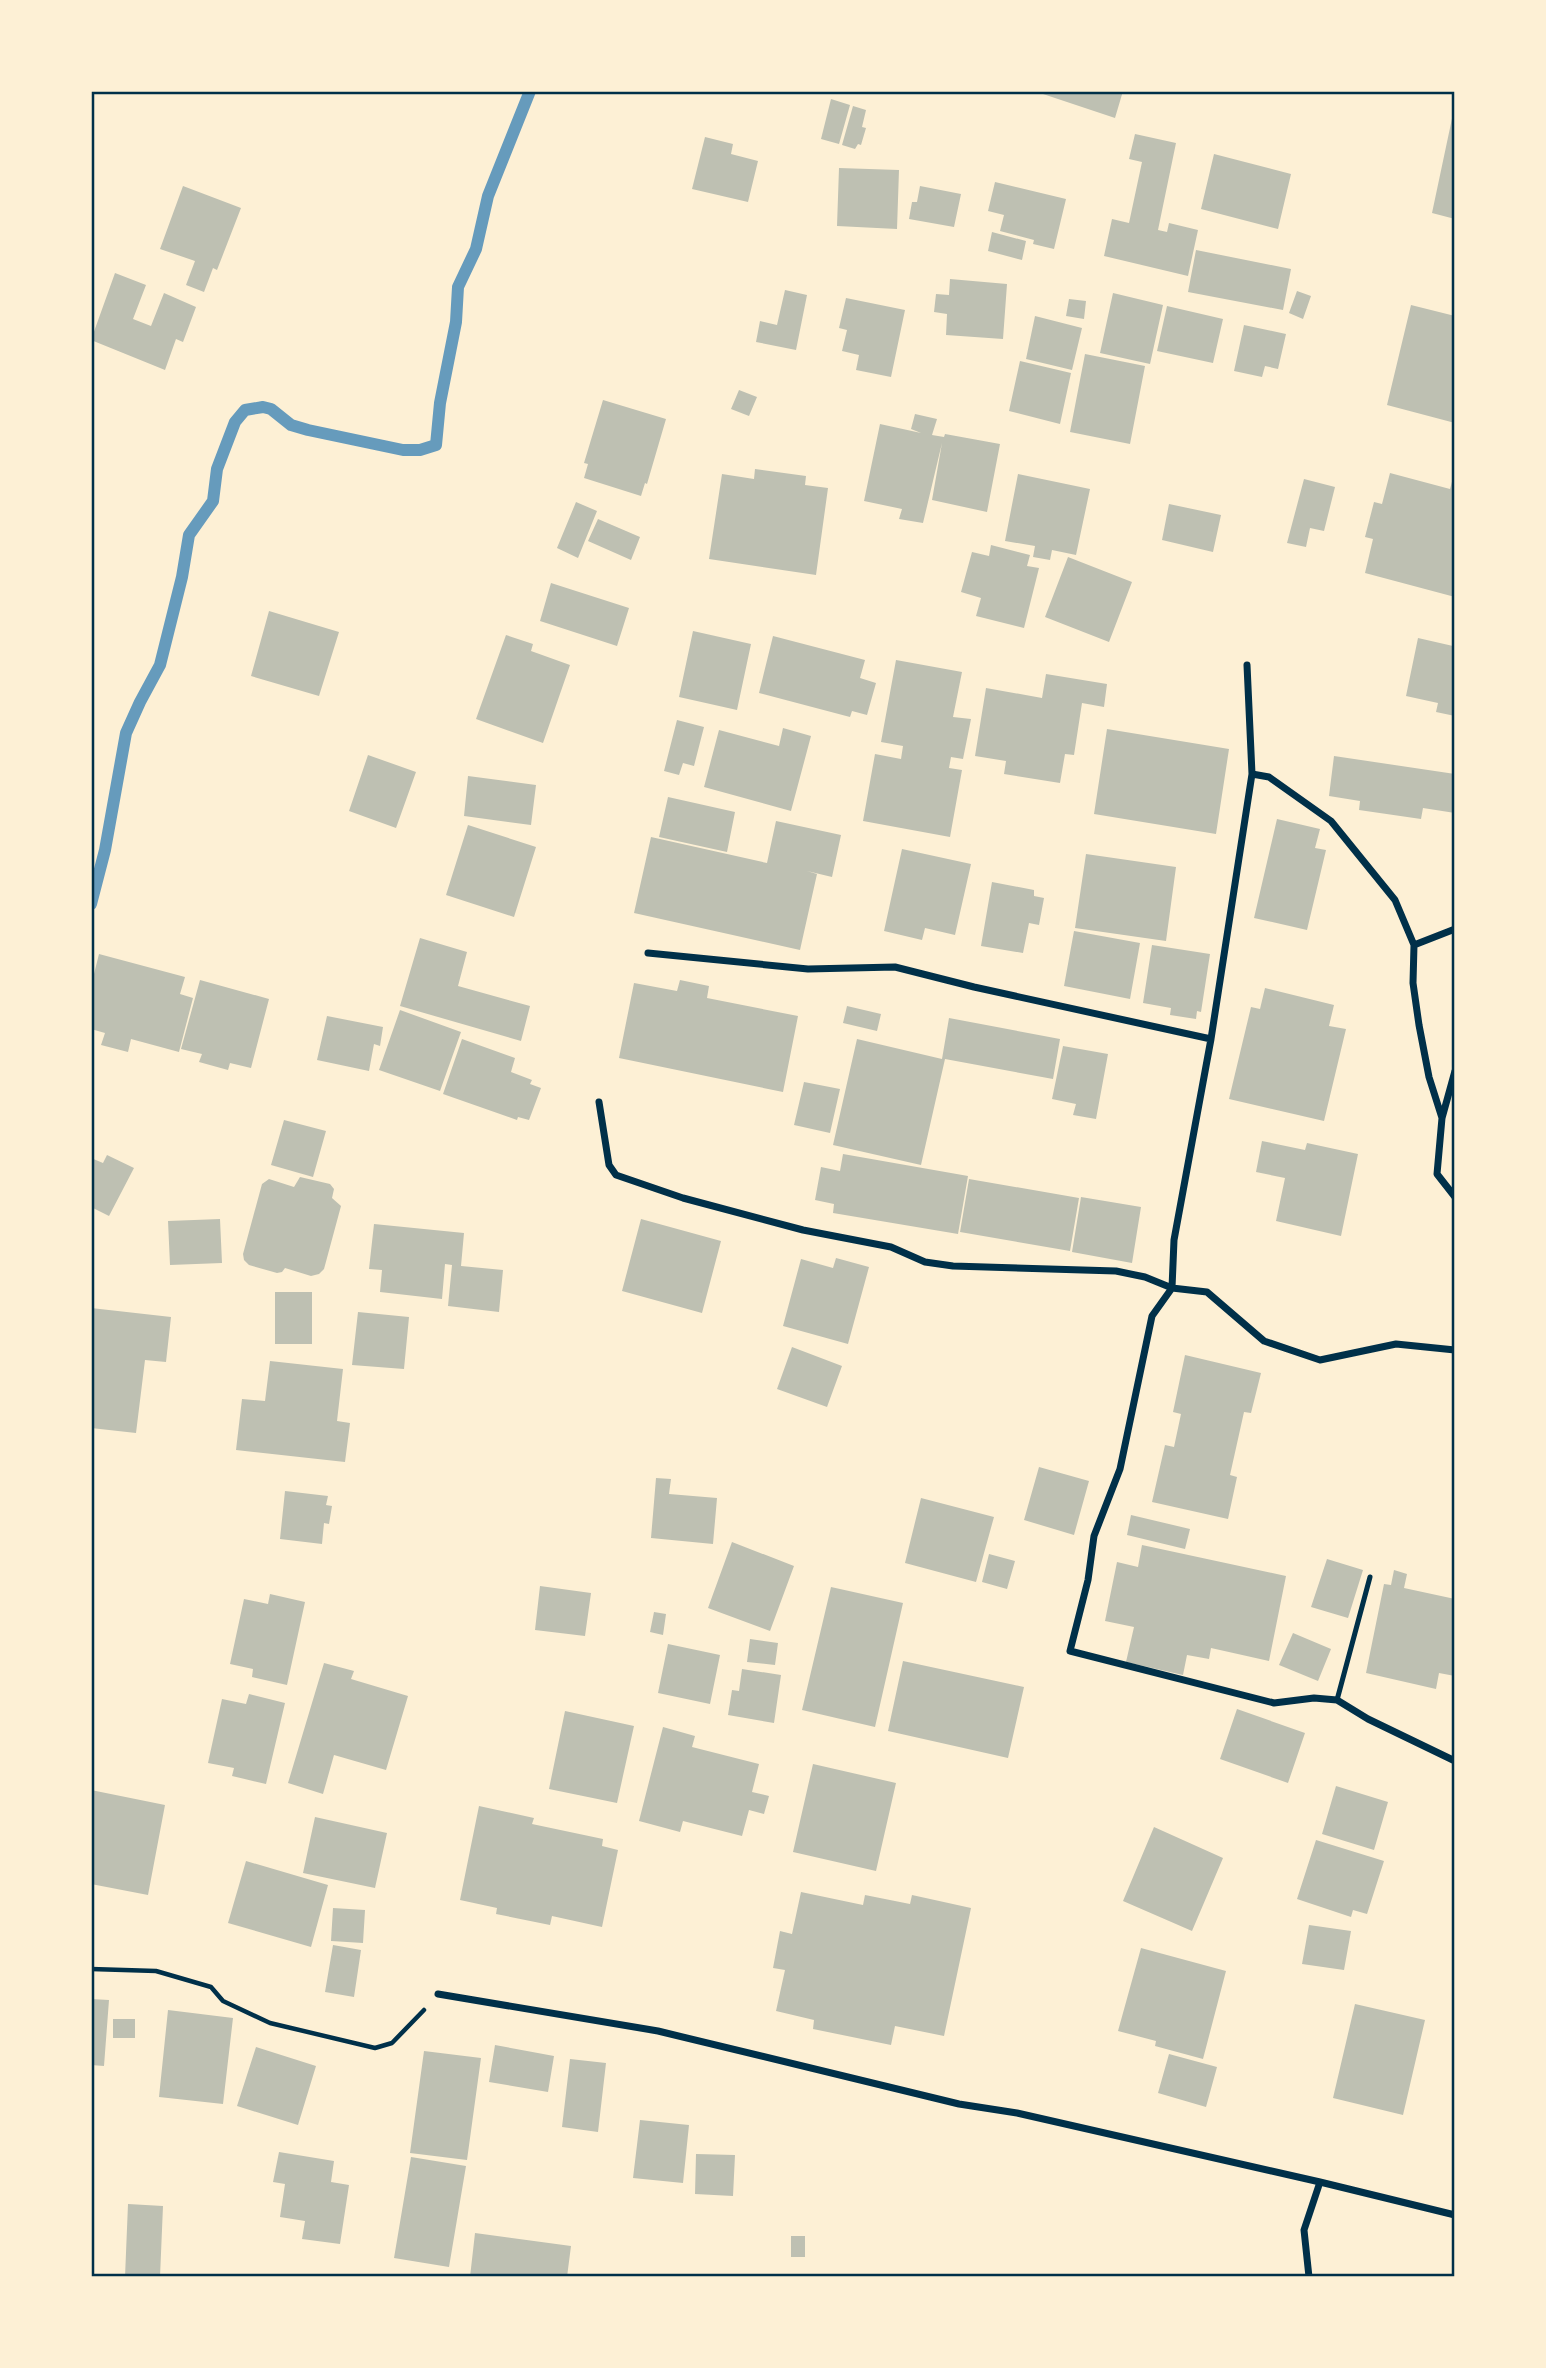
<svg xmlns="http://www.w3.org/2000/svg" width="1546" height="2368" font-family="'Open Sans',sans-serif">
	<rect width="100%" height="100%" fill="#fdf0d5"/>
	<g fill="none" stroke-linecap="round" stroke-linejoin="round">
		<path stroke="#669bbc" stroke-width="12" d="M91,904L105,850L126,733L140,702L160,665L182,577L189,535L213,501L217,469L235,422L245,410L263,407L271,409L291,425L308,430L403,450H420L436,445L440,403L456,322L458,287L476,249L488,196L530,91"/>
	</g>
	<path fill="#bec0b2" d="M1034,91H1123L1115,118Z
		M831,99L850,105L839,144L821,139Z
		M853,106L866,110L862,127L866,128L861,145L858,144L855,149L842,145Z
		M1454,109H1455V219L1432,213Z
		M1135,134L1176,143L1158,230L1167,232L1169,223L1198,230L1188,276L1104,256L1112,219L1129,223L1142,162L1129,159Z
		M705,137L733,144L731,154L758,161L748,202L692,189Z
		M1214,154L1291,174L1278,229L1201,209Z
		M839,168L899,170L897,229L837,226Z
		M995,182L1066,199L1054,249L1033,244L1034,240L1000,231L1004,215L988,211Z
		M183,186L241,208L217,270L213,268L204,292L186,285L195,261L160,249Z
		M920,186L961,194L954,227L909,219L912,202H917Z
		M992,232L1026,241L1022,260L988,251Z
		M1196,250L1291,269L1283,310L1188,292Z
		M115,273L146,285L133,319L151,326L164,293L196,307L183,342L176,339L165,370L91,340Z
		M950,279L1007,284L1003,339L946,335L947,314L934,312L936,294L949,295Z
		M785,290L807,295L796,350L756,342L760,321L777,325Z
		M1297,291L1311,296L1303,319L1289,313Z
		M1113,293L1163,305L1150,364L1100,353Z
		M846,298L905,310L891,377L856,370L859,355L842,351L847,330L839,328Z
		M1069,299L1086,301L1084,319L1066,316Z
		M1411,305L1455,316V423L1387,405Z
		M1167,306L1223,319L1213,363L1157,351Z
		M1035,316L1082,328L1072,370L1026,359Z
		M1244,325L1286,334L1278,369L1265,366L1262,377L1234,371Z
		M1085,354L1145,366L1130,444L1070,432Z
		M1020,361L1071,373L1060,424L1009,411Z
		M739,390L757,397L749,416L731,409Z
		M603,400L666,419L647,484L645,483L641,496L584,478L588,464L584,463Z
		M915,414L937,419L932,435L944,437L945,434L1000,444L987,512L932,500L942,443L923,523L899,519L902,509L864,501L880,424L921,433L911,429Z
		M755,469L806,476L805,485L828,488L816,575L709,559L722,474L754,479Z
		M1390,473L1450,489L1453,478H1455V597L1365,573L1373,539L1365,537L1374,502L1382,504Z
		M1018,474L1090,489L1076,555L1052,550L1050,560L1033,557L1035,546L1005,541Z
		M1304,479L1335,487L1324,531L1310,528L1306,547L1287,543Z
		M576,502L597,511L578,558L557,548Z
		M1169,504L1221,515L1213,552L1162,540Z
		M598,519L640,537L631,560L588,541Z
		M991,545L1030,555L1027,566L1039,568L1024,628L976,616L981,598L961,592L972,552L989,556Z
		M1068,557L1132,582L1109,642L1045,617Z
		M551,583L629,608L617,646L540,621Z
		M269,611L339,632L319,696L251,676Z
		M693,631L751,644L737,710L679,697Z
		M506,635L533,644L531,651L570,665L543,743L476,719Z
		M773,636L865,660L860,678L876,683L867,715L852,711L850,717L759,693Z
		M1418,638L1453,646L1455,640V716L1436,712L1438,703L1406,696Z
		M896,660L962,672L953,717L971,719L963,759L951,757L949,768L962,770L950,837L863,821L875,754L901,759L903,746L881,742Z
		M1046,674L1107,684L1104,707L1082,703L1074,755L1065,754L1060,783L1004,774L1006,761L975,756L986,688L1042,698Z
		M677,720L704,727L694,766L683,763L679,775L664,771Z
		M783,728L811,736L791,811L704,787L719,730L779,746Z
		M1107,729L1229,749L1216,834L1094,814Z
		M368,755L416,772L396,828L349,811Z
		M1334,756L1455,774V813L1423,808L1421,819L1359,810L1360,801L1329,796Z
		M468,776L536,785L531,825L464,816Z
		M668,797L735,812L727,852L659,837Z
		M1277,819L1320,829L1315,848L1326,850L1307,930L1254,918Z
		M776,821L841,835L832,877L807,871L817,874L800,950L634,913L651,837L767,863Z
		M468,825L536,847L514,917L446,895Z
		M902,849L971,864L955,935L925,928L922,940L884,931Z
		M1086,854L1176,867L1166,941L1075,928Z
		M992,882L1034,890V896L1044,898L1039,925L1029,923L1023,953L981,946Z
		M1074,931L1140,943L1130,999L1064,986Z
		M420,938L467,952L458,986L530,1006L521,1041L400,1006Z
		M1152,945L1210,954L1201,1012L1197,1011L1196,1019L1170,1015L1171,1008L1143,1003Z
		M99,954L185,977L180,994L193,998L179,1052L131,1039L128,1052L101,1045L105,1033L91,1029V986Z
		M200,980L269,999L251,1068L230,1063L228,1070L199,1062L202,1054L181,1049Z
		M680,980L709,986L707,998L798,1016L783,1092L619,1058L634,983L677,991Z
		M1265,988L1334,1005L1329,1026L1346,1029L1324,1121L1229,1099L1251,1007L1260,1009Z
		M847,1006L881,1014L877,1031L843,1023Z
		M400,1010L461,1032L440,1091L379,1070Z
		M327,1016L383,1027L380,1046L374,1044L369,1071L317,1060Z
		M949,1018L1060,1039L1053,1079L945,1059L921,1165L833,1145L857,1039L942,1059Z
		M462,1039L515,1058L511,1072L532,1080L530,1084L541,1088L529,1120L518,1117L517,1120L443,1094Z
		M1063,1046L1108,1054L1096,1119L1073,1115L1076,1104L1052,1099Z
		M804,1082L840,1089L830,1133L794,1125Z
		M284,1120L326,1131L313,1177L271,1165Z
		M1262,1141L1305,1150L1307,1143L1358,1154L1341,1236L1276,1221L1285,1178L1256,1172Z
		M843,1154L968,1176L958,1234L833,1213L834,1204L815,1200L821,1167L840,1171Z
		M107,1155L134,1168L109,1216L91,1207V1158L103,1163Z
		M300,1177L330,1184L334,1189L332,1198L341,1206L324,1269L319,1274L311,1276L285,1268L282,1272L277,1273L249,1265L244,1260L243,1254L262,1184L269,1179L294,1187Z
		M969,1179L1079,1198L1070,1251L960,1232Z
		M1081,1197L1141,1207L1132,1263L1072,1252Z
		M220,1219L222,1263L170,1265L168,1221Z
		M641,1219L721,1241L702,1313L622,1291Z
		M374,1224L464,1233L461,1266L503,1270L499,1312L448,1306L452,1265L445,1264L442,1299L380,1292L382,1270L369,1269Z
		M836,1258L869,1267L848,1344L783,1326L801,1259L833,1268Z
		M275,1292H312V1344H275Z
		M91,1308L171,1317L166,1362L145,1360L136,1433L91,1428Z
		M358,1312L409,1317L404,1369L352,1365Z
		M792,1347L842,1366L827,1407L777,1389Z
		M1185,1355L1261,1373L1251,1413L1244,1412L1230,1475L1237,1477L1228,1519L1152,1502L1165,1445L1174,1447L1181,1414L1173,1412Z
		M270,1361L343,1369L337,1421L350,1423L345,1462L236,1450L242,1399L265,1401Z
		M1039,1467L1089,1481L1074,1535L1024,1520Z
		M656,1478L671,1479L669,1494L717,1498L713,1544L651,1538Z
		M285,1491L328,1496L326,1505L332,1506L329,1524L324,1523L322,1544L280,1539Z
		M921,1498L994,1517L976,1582L905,1563Z
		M1131,1515L1190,1529L1185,1549L1127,1535Z
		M732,1542L794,1566L770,1631L708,1608Z
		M1142,1545L1286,1576L1269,1661L1211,1648L1209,1659L1187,1655L1183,1675L1126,1662L1134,1627L1105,1621L1117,1562L1138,1567Z
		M989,1554L1015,1561L1007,1589L982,1582Z
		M1327,1559L1363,1570L1348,1618L1311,1607Z
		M1394,1570L1407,1574L1404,1588L1455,1599V1676L1439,1673L1436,1689L1366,1673L1384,1584L1391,1585Z
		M540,1586L591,1593L585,1636L535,1630Z
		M831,1587L903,1603L875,1727L802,1710Z
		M270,1594L305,1602L287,1685L252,1677L253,1669L230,1664L244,1599L268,1604Z
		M654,1612L666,1614L663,1635L650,1632Z
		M1293,1633L1331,1649L1318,1681L1279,1665Z
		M750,1639L778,1643L775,1665L747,1662Z
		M668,1644L720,1655L710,1704L658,1693Z
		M903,1661L1024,1687L1008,1758L888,1731Z
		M324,1663L354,1671L351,1679L408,1696L386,1770L334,1755L323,1794L288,1783Z
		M742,1669L781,1675L774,1723L728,1715L732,1690L739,1691Z
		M249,1694L285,1703L266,1784L232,1776L234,1768L208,1763L222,1699L246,1704Z
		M1237,1709L1305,1733L1288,1783L1220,1759Z
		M565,1711L634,1726L617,1803L549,1789Z
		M663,1727L695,1736L692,1747L759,1764L752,1792L769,1796L764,1814L749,1810L742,1836L683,1821L680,1832L639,1821Z
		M813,1764L896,1783L876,1871L793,1852Z
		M1336,1786L1388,1802L1374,1850L1322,1834Z
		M91,1790L165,1805L148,1895L91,1884Z
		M479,1806L534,1818L532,1824L603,1839L602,1846L618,1850L602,1927L552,1916L550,1925L496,1914L497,1908L460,1900Z
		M315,1817L387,1833L375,1888L303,1873Z
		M1154,1827L1223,1858L1192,1931L1123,1901Z
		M1316,1840L1384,1861L1367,1914L1353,1910L1351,1917L1297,1899Z
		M246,1861L328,1885L311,1947L228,1923Z
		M801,1892L863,1905L865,1895L910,1904L912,1895L971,1908L944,2036L895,2026L891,2045L813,2029L814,2020L776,2011L785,1970L773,1968L780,1931L792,1934Z
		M333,1908L365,1910L363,1943L331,1941Z
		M1309,1925L1351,1931L1344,1970L1302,1964Z
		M333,1945L361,1950L354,1997L325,1992Z
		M1141,1948L1226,1971L1203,2059L1155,2046L1156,2041L1118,2031Z
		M91,1999L109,2000L104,2066L91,2065Z
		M1355,2004L1425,2020L1403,2115L1333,2098Z
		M168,2010L233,2018L223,2104L159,2097Z
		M113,2019H135V2038H113Z
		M495,2045L554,2056L548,2092L489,2082Z
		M256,2047L316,2066L298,2125L237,2106Z
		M424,2051L481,2058L467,2160L410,2153Z
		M1169,2054L1217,2067L1206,2107L1158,2093Z
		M570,2059L606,2063L598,2132L562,2127Z
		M640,2120L689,2125L683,2183L633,2178Z
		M279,2152L334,2161L331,2182L349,2185L340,2244L302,2239L305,2221L280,2217L285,2184L273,2182Z
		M696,2154L735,2155L733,2196L695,2194Z
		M411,2157L466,2166L449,2267L394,2258Z
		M128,2204L163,2206L160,2277H125Z
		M475,2233L571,2246L567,2277H470Z
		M791,2236H805V2257H791Z"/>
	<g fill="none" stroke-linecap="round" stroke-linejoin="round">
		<path stroke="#003049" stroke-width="4.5" d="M91,1969L156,1971L211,1987L223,2001L270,2023L375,2048L392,2043L424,2010"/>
		<path stroke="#003049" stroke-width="5" d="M1337,1700L1370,1577"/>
		<path stroke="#003049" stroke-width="7" d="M1247,665L1252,774L1211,1039L1174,1240L1172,1288L1152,1316L1120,1469L1094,1536L1088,1580L1070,1651L1274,1703L1314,1698L1337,1700L1368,1719L1455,1761
			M1252,774L1269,777L1331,821L1395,900L1414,945L1413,983L1419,1025L1429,1077L1442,1118
			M1414,945L1455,929
			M648,953L808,969L895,967L974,987L1211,1039
			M1455,1071L1442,1118L1437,1174L1455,1197
			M599,1102L609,1165L616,1175L683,1198L803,1230L891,1247L925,1262L953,1266L1116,1271L1145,1277L1172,1288L1207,1292L1264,1341L1320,1360L1396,1344L1455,1350
			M438,1994L658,2031L959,2104L1017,2113L1320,2182L1455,2215
			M1309,2277L1304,2230L1320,2182"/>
	</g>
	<rect width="1546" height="2368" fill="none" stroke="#fdf0d5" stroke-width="186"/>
	<rect x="93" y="93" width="1360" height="2182" fill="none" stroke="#003049" stroke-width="2.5"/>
</svg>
